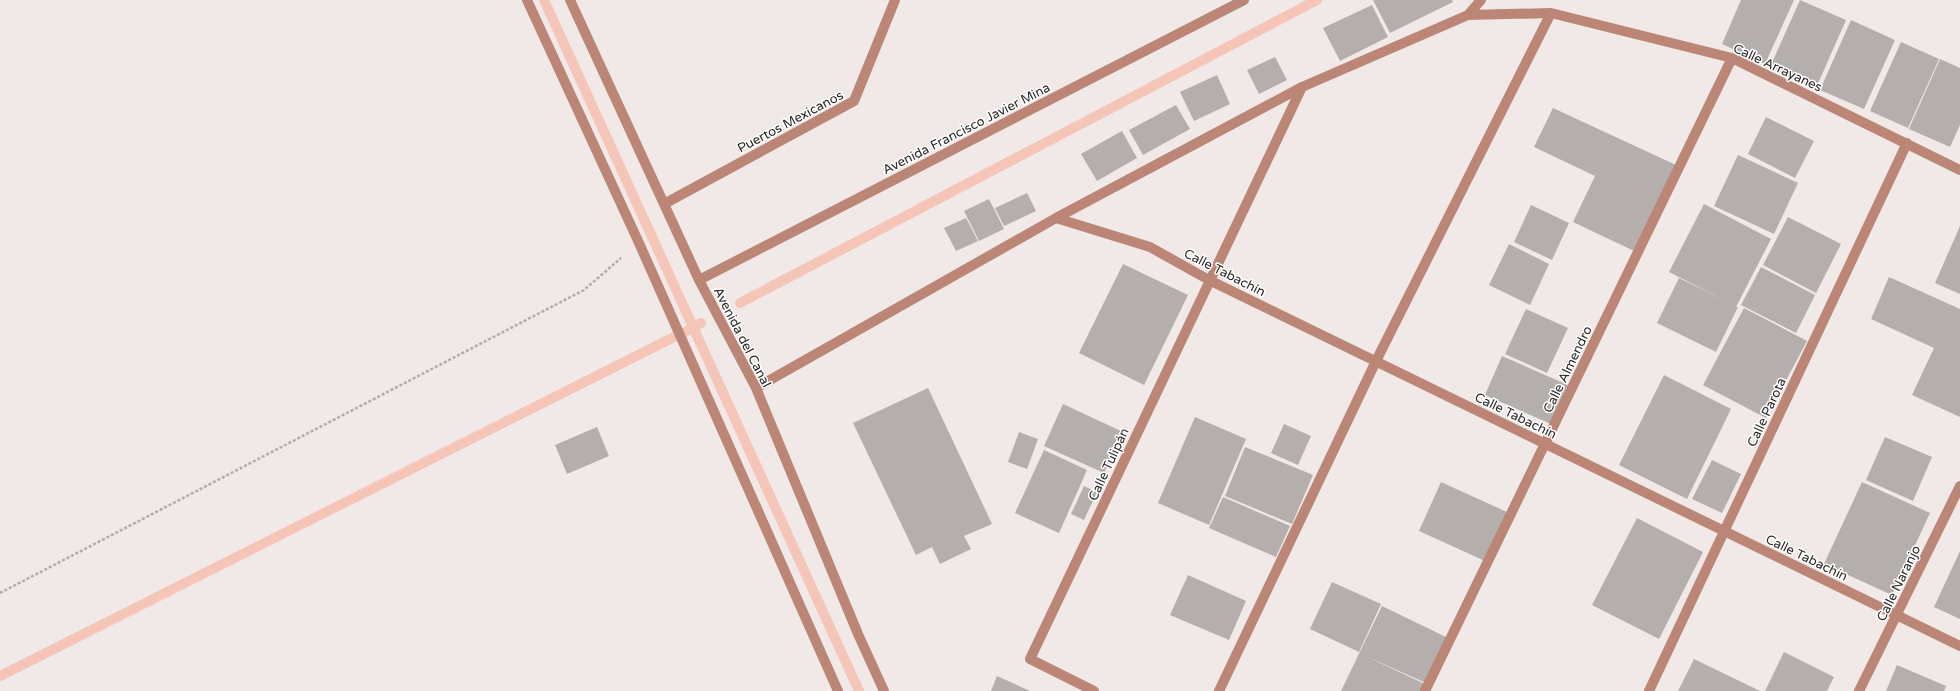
<svg xmlns="http://www.w3.org/2000/svg" width="1960" height="691" font-family="'Varela Round',sans-serif">
	<rect width="100%" height="100%" fill="#f0e9e7"/>
	<g fill="none" stroke-linecap="round" stroke-linejoin="round">
		<path stroke="#f5c6b7" stroke-width="10" d="M544,0L859,691
			M740,303L1317,0
			M685,332L701,323
			M0,676L676,336"/>
	</g>
	<path fill="#b4aeac" d="M1373,0H1452L1453,2L1390,33Z
		M1741,0H1794L1765,64L1722,44Z
		M1800,0L1846,20L1816,88L1770,67Z
		M1372,5L1388,37L1340,61L1323,28Z
		M1851,20L1895,40L1864,109L1820,90Z
		M1901,42L1939,59L1908,128L1870,111Z
		M1275,57L1287,80L1259,94L1247,70Z
		M1940,59L1960,68V125L1950,147L1909,129Z
		M1217,75L1230,104L1194,121L1180,92Z
		M1176,105L1190,129L1143,155L1129,130Z
		M1553,108L1676,165L1634,251L1573,222L1595,176L1534,147Z
		M1766,117L1814,141L1795,178L1748,154Z
		M1122,131L1137,158L1097,181L1081,154Z
		M1738,155L1798,183L1774,234L1714,206Z
		M1027,193L1036,211L1004,226L995,208Z
		M989,199L1004,229L979,241L964,211Z
		M1704,204L1771,239L1736,307H1738L1716,352L1657,323L1679,278L1726,301L1669,272Z
		M1531,205L1569,223L1552,260L1514,242Z
		M1788,217L1841,244L1816,293L1763,265Z
		M966,218L978,241L956,251L944,228Z
		M1960,226V294L1935,283Z
		M1509,244L1549,264L1530,305L1489,285Z
		M1123,264L1188,295L1144,385L1079,353Z
		M1761,267L1815,295L1796,333L1741,305Z
		M1889,277L1960,309V417L1912,395L1934,348L1871,319Z
		M1744,308L1807,341L1766,418L1703,385Z
		M1526,309L1568,328L1547,373L1505,354Z
		M1502,356L1568,385L1551,424L1485,395Z
		M1664,375L1731,409L1687,499L1619,465Z
		M928,388L992,524L964,536L971,549L940,564L932,547L916,555L853,423Z
		M1063,404L1123,432L1104,473L1044,446Z
		M1195,417L1246,439L1209,525L1158,503Z
		M1284,424L1311,436L1298,465L1271,453Z
		M597,427L609,456L567,474L555,445Z
		M1019,432L1038,439L1027,469L1008,462Z
		M1885,437L1932,457L1913,501L1866,480Z
		M1245,447L1313,475L1292,524L1225,496Z
		M1044,450L1087,470L1059,533L1015,513Z
		M1712,460L1741,474L1722,513L1692,499Z
		M1441,482L1507,512L1485,561L1419,531Z
		M1862,482L1930,513L1892,595L1824,564Z
		M1084,486L1097,492L1084,520L1071,514Z
		M1223,497L1290,526L1276,557L1209,528Z
		M1637,518L1703,552L1659,639L1592,605Z
		M1960,551V619L1934,607Z
		M1188,575L1246,601L1229,640L1170,615Z
		M1332,582L1381,604L1359,652L1310,629Z
		M1382,606L1448,638L1426,683L1363,655L1427,685L1425,691H1341Z
		M1784,652L1834,677L1827,691H1765Z
		M1694,659L1760,691H1678Z
		M1897,665L1946,686L1944,691H1886Z
		M997,676L1030,691H991Z"/>
	<g fill="none" stroke-linecap="round" stroke-linejoin="round">
		<path stroke="#b1acaa" stroke-width="2.5" stroke-dasharray="3 2" stroke-linecap="butt" d="M0,593L584,290L621,258"/>
		<path stroke="#bb8675" stroke-width="10" d="M527,0L639,243L838,691
			M570,0L699,280L756,388L858,634L884,691
			M1468,15L1481,0
			M664,204L854,101L895,0
			M1056,218L1150,247L1209,280L1960,646
			M699,280L1244,0
			M756,388L1056,218L1302,87L1468,15L1551,13L1732,58L1960,170
			M1094,691L1030,659L1302,87
			M1219,691L1376,361L1551,13
			M1425,691L1732,58
			M1649,691L1907,143
			M1859,691L1960,486"/>
	</g>
	<g text-anchor="middle" stroke-width="3" stroke-linejoin="round" paint-order="stroke">
		<g font-size="13" fill="#2a2827" stroke="#fff">
			<text transform="translate(1778 67) rotate(25)" y="5">Calle Arrayanes</text>
			<text transform="translate(790 121) rotate(-28)" y="5">Puertos Mexicanos</text>
			<text transform="translate(966 128) rotate(-27)" y="5">Avenida Francisco Javier Mina</text>
			<text transform="translate(1225 272) rotate(27)" y="5">Calle Tabachín</text>
			<text transform="translate(743 337) rotate(63)" y="5">Avenida del Canal</text>
			<text transform="translate(1567 369) rotate(-64)" y="5">Calle Almendro</text>
			<text transform="translate(1766 412) rotate(-65)" y="5">Calle Parota</text>
			<text transform="translate(1516 415) rotate(26)" y="5">Calle Tabachín</text>
			<text transform="translate(1108 464) rotate(-65)" y="5">Calle Tulipán</text>
			<text transform="translate(1807 557) rotate(26)" y="5">Calle Tabachín</text>
			<text transform="translate(1898 583) rotate(-64)" y="5">Calle Naranjo</text>
		</g>
	</g>
</svg>
